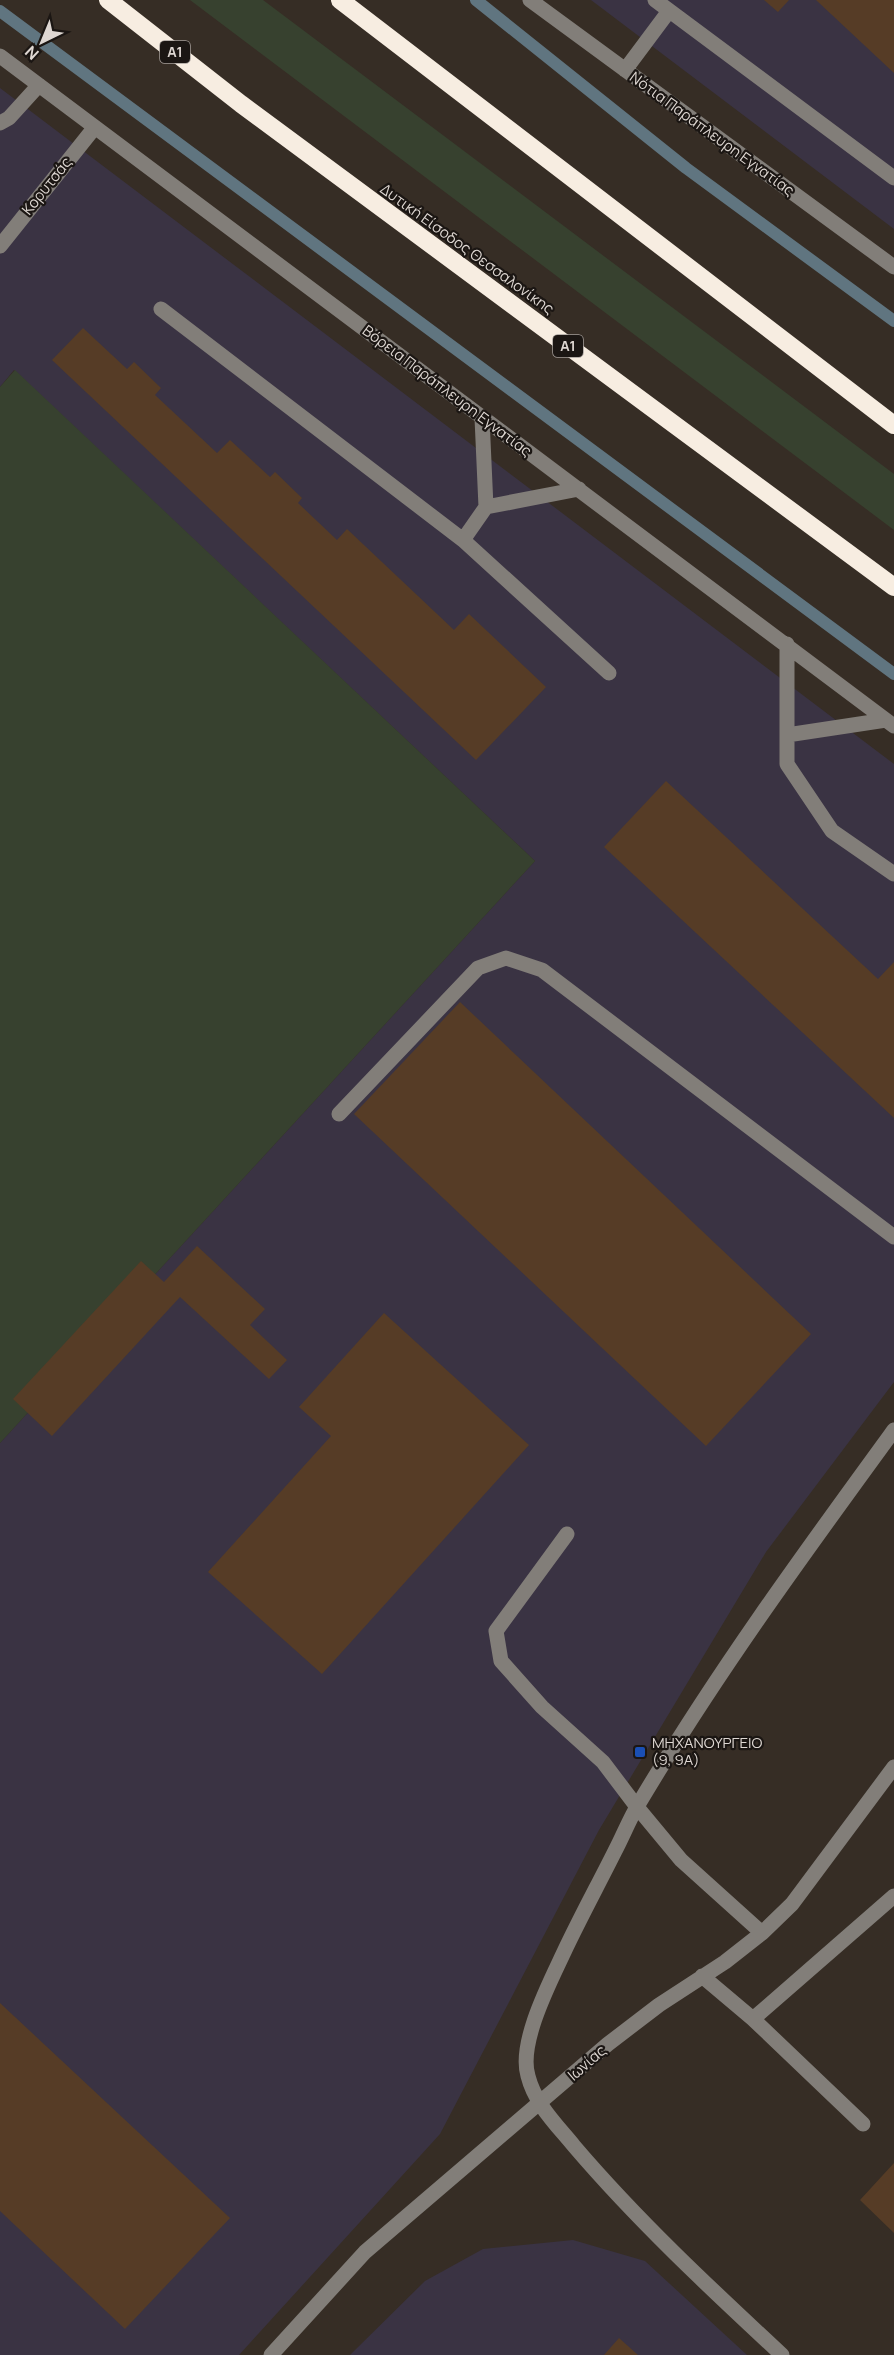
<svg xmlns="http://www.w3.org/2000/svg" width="894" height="2355" font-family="Manrope,sans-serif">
	<rect width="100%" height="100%" fill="#362d25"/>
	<path fill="#3a3343" d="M591,0H894V229Z
		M0,88L894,764V1382L766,1552L599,1830L440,2134L239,2355H0V1443L535,861L14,370L0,387Z
		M573,2240L645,2261L747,2355H350L425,2281L483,2249Z"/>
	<path fill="#37412f" d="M190,0H263L894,474V530Z
		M15,370L535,861L0,1443V387Z"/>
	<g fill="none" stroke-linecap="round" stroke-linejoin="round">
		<path stroke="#607580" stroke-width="12" d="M476,0L686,168L894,321
			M0,11L894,674"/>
	</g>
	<path fill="#563c26" d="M764,0H789L778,12Z
		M816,0H894V73Z
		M83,328L127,369L134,362L161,388L155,395L217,453L230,440L270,477L275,472L302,498L298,503L337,540L347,529L454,630L469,614L546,687L476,760L52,360Z
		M666,781L878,979L894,962V1118L604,847Z
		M460,1002L811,1334L706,1446L354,1114Z
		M197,1246L265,1309L250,1325L287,1360L269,1379L180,1297L52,1436L13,1399L141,1261L164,1282Z
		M384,1313L529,1445L322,1674L208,1572L331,1436L299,1407Z
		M0,2003L230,2218L125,2329L0,2211Z
		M894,2163V2233L860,2200Z
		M619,2338L638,2355H604Z"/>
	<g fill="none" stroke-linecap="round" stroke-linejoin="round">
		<path stroke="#827e79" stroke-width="15" d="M530,0L894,267
			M655,0L894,178
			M0,56L894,726
			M625,70L669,11
			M0,123L9,118L39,85
			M0,246L95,127
			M161,309L463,540L486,507
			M482,418L486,507L579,489
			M463,540L609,673
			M787,644V764L832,831L894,874
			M787,735L886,720
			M339,1114L478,968L506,958L542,970L894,1237
			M567,1534L496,1631L501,1661L542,1707L603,1762L637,1807L681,1860L762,1933
			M702,1976L753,2019L894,1896
			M753,2019L863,2124
			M271,2355L365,2252L608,2044L659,2005L725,1962L762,1933L792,1904L894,1767
			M782,2355C710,2288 638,2221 574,2146C556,2124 535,2104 528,2076C518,2043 550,1982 564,1952C580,1918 598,1885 615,1851C623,1836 629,1820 638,1805C715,1675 805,1552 894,1430"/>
		<path stroke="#f7ede1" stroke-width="18" d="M108,0L241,104L894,587
			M340,0L894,425"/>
	</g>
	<rect fill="#1a4fb4" stroke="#1b1613" stroke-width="2" x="634" y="1746" width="12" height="12" rx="3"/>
	<g text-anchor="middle" stroke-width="4.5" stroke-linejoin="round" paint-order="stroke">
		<g fill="#1b1613" stroke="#a49d99" stroke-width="1.5">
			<rect x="160" y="41" width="30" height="22" rx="4.5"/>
			<rect x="553" y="335" width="30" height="22" rx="4.5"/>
		</g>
		<g font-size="14" font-weight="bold" fill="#ded7d2">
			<text x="175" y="57">Α1</text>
			<text x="568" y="351">Α1</text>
		</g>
		<g font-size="15" fill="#ded7d2" stroke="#1b1613">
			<text transform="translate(712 134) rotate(36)" y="5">Νότια Παράπλευρη Εγνατίας</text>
			<text transform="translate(47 186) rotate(-51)" y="5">Κορυτσάς</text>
			<text transform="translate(467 249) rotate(36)" y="5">Δυτική Είσοδος Θεσσαλονίκης</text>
			<text transform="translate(447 391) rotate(37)" y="5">Βόρεια Παράπλευρη Εγνατίας</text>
			<text transform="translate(587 2063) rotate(-41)" y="5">Ιωνίας</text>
		</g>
		<g font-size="15" fill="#ded7d2" stroke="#1b1613" text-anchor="start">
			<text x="652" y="1748">ΜΗΧΑΝΟΥΡΓΕΙΟ<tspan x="652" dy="17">(9, 9Α)</tspan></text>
		</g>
	</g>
	<g transform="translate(42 42) rotate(223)" stroke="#1b1613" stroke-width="4.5" paint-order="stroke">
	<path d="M0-4.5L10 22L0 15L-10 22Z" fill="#ded7d2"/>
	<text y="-9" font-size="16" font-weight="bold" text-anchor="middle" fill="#ded7d2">N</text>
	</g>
</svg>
